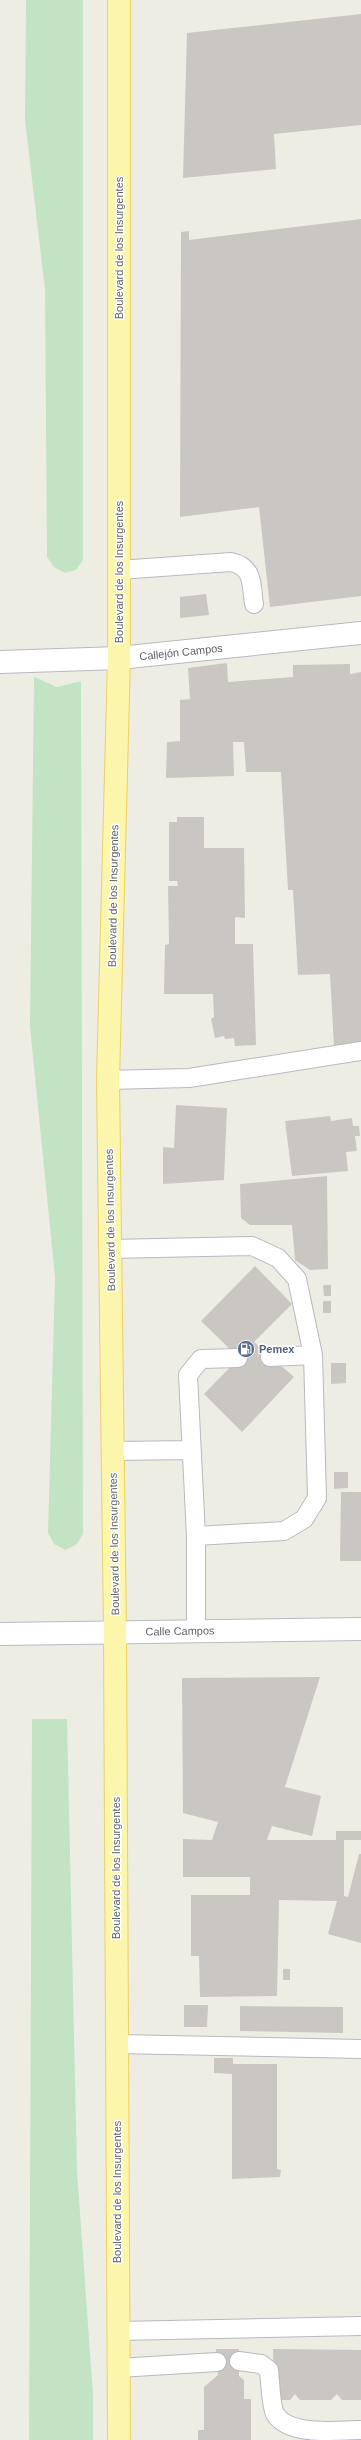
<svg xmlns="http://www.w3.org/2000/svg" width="361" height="2440" font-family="Arial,sans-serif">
	<rect width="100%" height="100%" fill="#eeede4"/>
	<path fill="#c2e4c5" d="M26,0H83V560L76,570L65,573L54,567L47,557L45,290L25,120Z
		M34,677L57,687L81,681L83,1534L76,1545L65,1550L54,1544L48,1533L55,1277L30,1027Z
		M32,1719H67L77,2170L93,2395V2440H29Z"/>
	<path fill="#cac7c2" d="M361,14V125L274,134L276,169L183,178L187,33Z
		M361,219V596L270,607L259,507L180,517L181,232L189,231V240Z
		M206,594L209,615L180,618V597Z
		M227,663L228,682L293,677V665L350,664V674L361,672V1045L334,1046L330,974L298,975L293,890H288L281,772H246L244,742H233L234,776L166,778L167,742L180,741V700L190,699L188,668Z
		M177,817H204V848H244L245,918L235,917V944H253L256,1045L235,1046L234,1038L225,1039L224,1036L215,1038L211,1019L214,1017L213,994H164L165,945L169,944L168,886H178L177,881H169V822H177Z
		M176,1105L227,1108L224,1180L163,1184V1147L174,1148Z
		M330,1116L331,1121L352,1118L353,1126H359L360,1136H355L357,1151L346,1152L348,1171L292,1176L285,1121Z
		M327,1176L328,1269L310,1270L295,1260L292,1225H250L241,1218L240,1184Z
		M255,1266L292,1304L254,1342L294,1377L242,1432L204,1394L239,1358L201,1321Z
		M323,1285H331V1296H324Z
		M323,1301H331V1313H323Z
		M331,1363H346V1383L331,1384Z
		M334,1472H348V1488L334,1489Z
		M341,1492H361V1561H340Z
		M320,1677L285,1787L321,1796L312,1836L272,1826L267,1840H336V1831H361V1840H344V1896L348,1897L359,1854H361V1943L328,1934L337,1901L279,1900L277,1996L200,1997L199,1956H191V1895H250V1877H183V1839L212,1840L218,1822L183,1813L182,1678Z
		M283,1969H290V1980H283Z
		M184,2005H208L207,2027H184Z
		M240,2006L343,2007V2033L240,2031Z
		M214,2058H233V2064H277V2169L281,2170L280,2177L232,2179V2074L214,2073Z
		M216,2349H239V2376L244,2380V2399H251V2440H198V2430H204V2387L218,2375Z
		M273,2349L361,2350V2400H342L337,2394L331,2400H300L295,2394L290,2400H274Z"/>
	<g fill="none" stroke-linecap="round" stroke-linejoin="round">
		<defs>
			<path id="lane" d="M119,570L231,562C254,567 251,584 254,604
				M108,1080L189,1078L361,1051
				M110,1249L252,1246L278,1258L297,1279L313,1355
				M113,1451L192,1450
				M196,1536L284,1531L304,1519L317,1498L313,1355L270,1357
				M196,1631V1536L188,1375L201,1359L238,1358
				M117,2044L361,2049
				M118,2331L361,2326
				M239,2361L261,2364L269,2370C270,2380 271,2406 275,2414C290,2437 337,2430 361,2430
				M118,2368L217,2362"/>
			<path id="street" d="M0,662L119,658L361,633"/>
			<path id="secondary" d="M0,1634L361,1629"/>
			<path id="primary" d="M119,0V658L108,1080L115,1632L119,2440"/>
		</defs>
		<use href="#lane" stroke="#b7b9be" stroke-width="20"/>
		<use href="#street" stroke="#b7b9be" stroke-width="24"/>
		<use href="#secondary" stroke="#b8bac0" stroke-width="24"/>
		<use href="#primary" stroke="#ebd160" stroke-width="24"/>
		<use href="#lane" stroke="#fff" stroke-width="18"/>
		<use href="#street" stroke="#fff" stroke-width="22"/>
		<use href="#secondary" stroke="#fff" stroke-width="22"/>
		<use href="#primary" stroke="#fbf6ac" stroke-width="22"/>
	</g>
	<defs>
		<symbol id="fuel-disc" viewBox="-11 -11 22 22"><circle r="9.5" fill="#5c6f8a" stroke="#fff"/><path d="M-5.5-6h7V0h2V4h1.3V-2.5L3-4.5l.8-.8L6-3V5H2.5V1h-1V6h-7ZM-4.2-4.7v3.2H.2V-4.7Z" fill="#fff"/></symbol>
	</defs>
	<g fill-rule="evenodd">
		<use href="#fuel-disc" x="236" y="1339" width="20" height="20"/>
	</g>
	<g text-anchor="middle" stroke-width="3" stroke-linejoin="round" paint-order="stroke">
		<g font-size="11" fill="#5c5f64" stroke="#fff">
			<text transform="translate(119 248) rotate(-90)" y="4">Boulevard de los Insurgentes</text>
			<text transform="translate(119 572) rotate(-90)" y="4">Boulevard de los Insurgentes</text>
			<text transform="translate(181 652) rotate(-6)" y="4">Callejón Campos</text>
			<text transform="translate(113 896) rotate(-89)" y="4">Boulevard de los Insurgentes</text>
			<text transform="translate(110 1220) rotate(-91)" y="4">Boulevard de los Insurgentes</text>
			<text transform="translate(114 1544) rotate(-91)" y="4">Boulevard de los Insurgentes</text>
			<text transform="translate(180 1631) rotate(-1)" y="4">Calle Campos</text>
			<text transform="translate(116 1868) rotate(-90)" y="4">Boulevard de los Insurgentes</text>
			<text transform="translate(117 2192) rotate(-90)" y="4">Boulevard de los Insurgentes</text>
		</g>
		<g font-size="11" font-weight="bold" fill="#4e5e75" stroke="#fff" text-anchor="start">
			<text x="259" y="1353">Pemex</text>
		</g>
	</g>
</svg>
